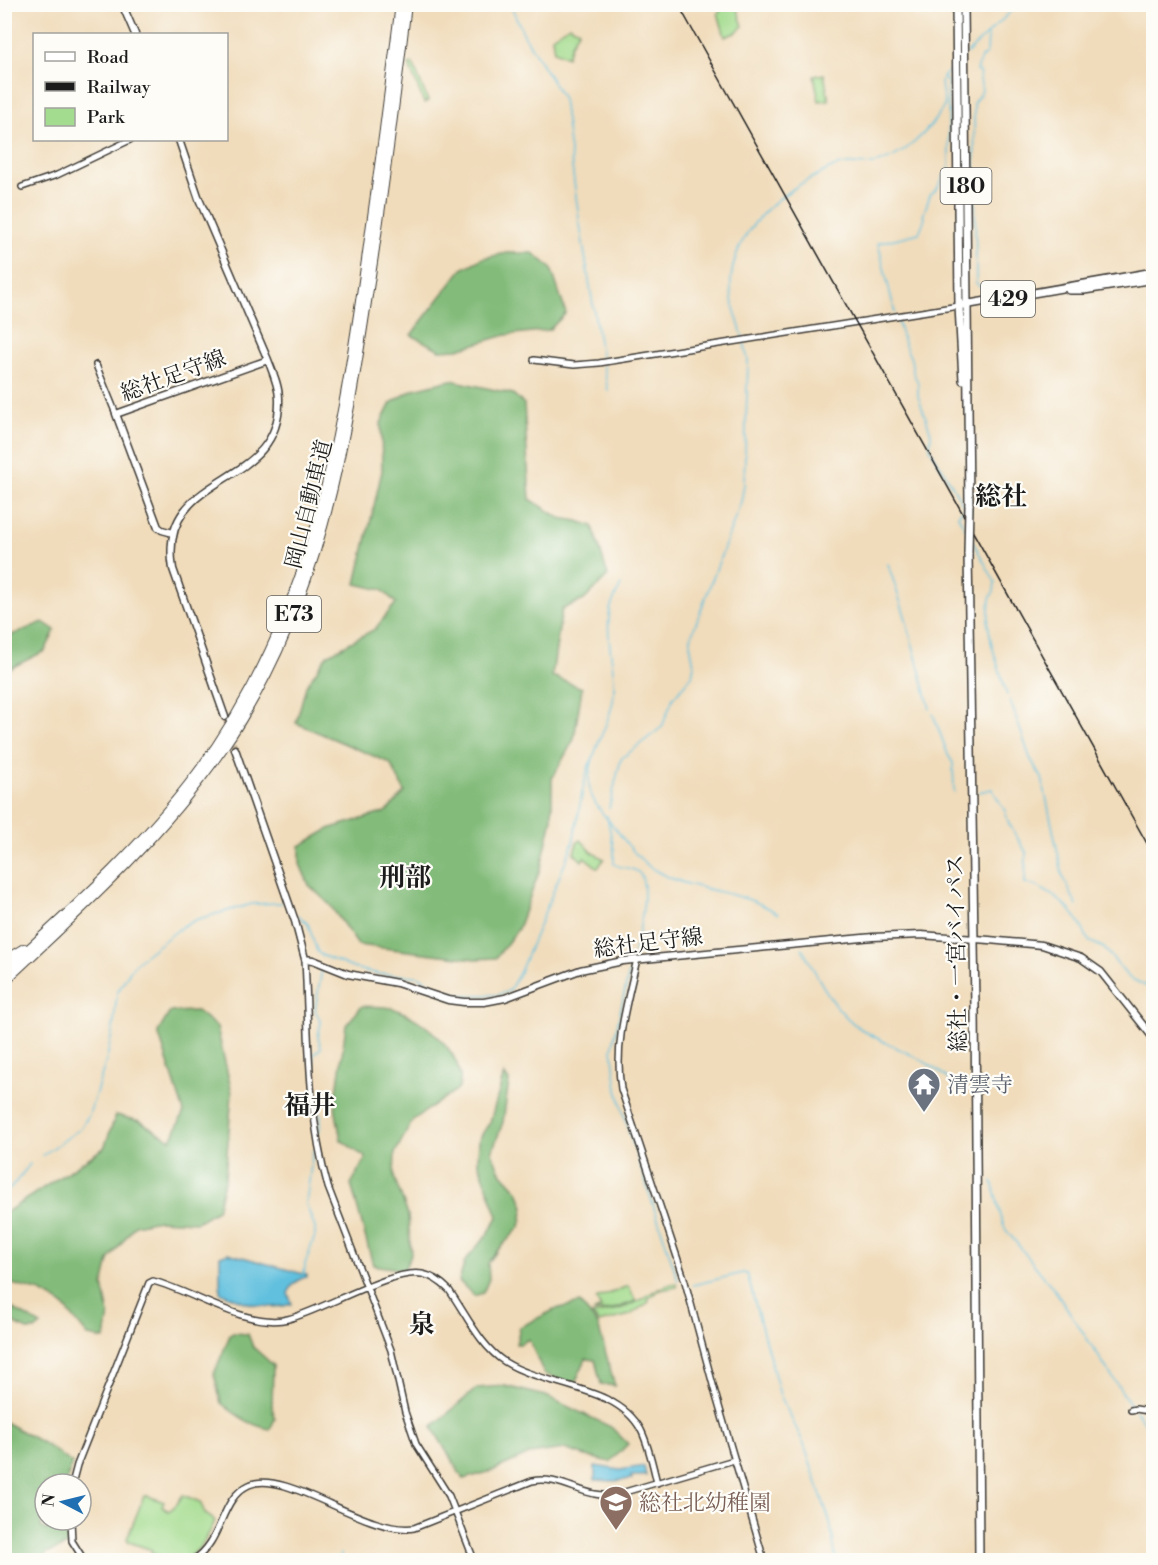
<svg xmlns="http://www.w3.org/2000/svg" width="1158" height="1565" font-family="'Libre Bodoni','Noto Serif JP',serif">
	<rect width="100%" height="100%" fill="#fdfcf7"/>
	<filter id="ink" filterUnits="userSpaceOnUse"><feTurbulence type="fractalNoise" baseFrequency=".0167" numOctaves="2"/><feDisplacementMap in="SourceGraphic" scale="12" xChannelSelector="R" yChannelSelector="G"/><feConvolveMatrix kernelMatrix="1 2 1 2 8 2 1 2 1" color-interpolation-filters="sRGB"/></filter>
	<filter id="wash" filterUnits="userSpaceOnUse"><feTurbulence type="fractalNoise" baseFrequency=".008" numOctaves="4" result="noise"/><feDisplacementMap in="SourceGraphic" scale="24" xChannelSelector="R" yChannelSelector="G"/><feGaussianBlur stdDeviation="1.35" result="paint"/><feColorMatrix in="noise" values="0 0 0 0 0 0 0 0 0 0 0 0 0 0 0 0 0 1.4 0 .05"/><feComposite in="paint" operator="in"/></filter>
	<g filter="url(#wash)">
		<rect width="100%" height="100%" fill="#f0dbba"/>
		<path fill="#a4dc8f" stroke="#607c56" stroke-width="1.5" d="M728,4L736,5L743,26L735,33L725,37L718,13L720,12L719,7Z
			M569,25L579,30L571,44L567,57L554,51L552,37Z
			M413,64L428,101L424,103L409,65Z
			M824,74L829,100L819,101L814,76Z
			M581,840L592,852L604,859L598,868L584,857L582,861L574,853L577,843Z
			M676,1283L677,1287L660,1290L648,1299L649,1302L630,1315L599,1323L592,1315C607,1312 621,1310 634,1303C650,1295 658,1286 676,1283Z
			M628,1286L636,1301L611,1310L593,1312L601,1308L596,1299Z
			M183,1495L200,1502L205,1513L215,1521C207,1539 193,1565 170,1560C163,1559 158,1555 151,1553L152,1550L129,1542L127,1539L144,1496H148L164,1502L162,1507L169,1511L177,1504Z"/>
		<path fill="#83bc7a" stroke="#506c4b" stroke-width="1.5" d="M507,253H533L551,268L566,313L549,330L506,335L458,349L440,350L411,335L462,269L483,258Z
			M451,380L513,394L524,404L530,499L560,518L578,521L593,526L608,576L584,600L562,609L552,676L582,688L574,739L552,779V819L541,867L518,929L496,958L475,959L358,945L330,905L309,885L300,864V846L331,828L386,812L405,792L390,763L296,723L306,686L327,655L375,629L396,603L382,590L356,584L382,471L381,423L391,403L414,389Z
			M43,622L55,630L45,651L5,671V636L7,637Z
			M362,1006C372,1007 386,1006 395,1009C424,1019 467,1055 459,1088L413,1120L395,1153L394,1177L408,1215L411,1254L404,1270L373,1265L351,1184L366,1158L341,1140L335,1107L346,1025Z
			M197,1011L217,1027L232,1093L225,1178L217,1210L197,1222L158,1220L135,1225L109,1260L103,1285L109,1314L105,1339L88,1336L62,1304L41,1292L5,1282V1213L104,1148L116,1115L140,1121L171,1140L184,1112L158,1032L170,1012Z
			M504,1074L509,1081L503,1122L492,1152L499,1170L518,1191L524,1207L520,1227L497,1251L488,1263L489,1279L483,1293L474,1296L459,1281L465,1261L489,1232L498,1217L478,1161L479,1139L490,1122Z
			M580,1303L598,1325L615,1386L601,1384L595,1360L586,1359L574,1385L544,1374L529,1339L520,1344H516L520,1327L556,1309Z
			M5,1304L41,1325L35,1330H27L13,1323L5,1332Z
			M233,1333L248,1334L253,1347L273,1365L272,1407L275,1419L270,1429C251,1426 236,1415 221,1403L214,1374L230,1335Z
			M505,1386L546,1396L611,1427L628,1444L610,1462L589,1457L564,1449L529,1454L492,1471L463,1479L432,1427L477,1388Z
			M5,1422L46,1445L72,1463L66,1484H45V1511L42,1513L41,1527L46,1530L50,1528L51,1520H65L68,1545L47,1553L41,1560H5Z"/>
		<path fill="#60c0de" stroke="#3e6e7d" stroke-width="1.5" d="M228,1253L307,1275V1277C297,1279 293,1284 288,1293L292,1304C267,1312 242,1302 220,1292V1256Z
			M595,1466L620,1470L644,1466L646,1476H631L632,1479L614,1481L595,1480Z"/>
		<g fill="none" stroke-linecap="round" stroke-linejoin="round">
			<path stroke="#60c0de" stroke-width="1.5" d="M510,4L524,35L563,99L579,219L602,360
				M967,53L1019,4
				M983,289L976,283L974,102L982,91L979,72L976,71L981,58L987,53L988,34
				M895,313L878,243L919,233L925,218L923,216L930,195L937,189L949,167L948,84L943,76
				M897,319L904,343L911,359L913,372L918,383V396L931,433L930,448L964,506L958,516L965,528
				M743,338C738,319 729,300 731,280C735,230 777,194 820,174C827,170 834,166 841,165C851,162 862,166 873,164C904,158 929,131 945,105C942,83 935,84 953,67
				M603,365L608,390
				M972,540L995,582L994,591L990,598L988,624L992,646L1007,695
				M888,564L905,616L930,709
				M621,585C617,593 612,602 610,610C604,640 618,671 613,701C608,729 588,755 589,784C590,801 604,815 614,827C626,842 640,863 658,872C696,893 742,889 778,914
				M1010,700L1030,758L1042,778L1063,877L1077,906
				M933,714L948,755L953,763L954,792
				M979,792L992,789L1005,811L1009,824L1026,852L1025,883C1044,887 1066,903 1077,919
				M609,808L621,759L662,727L673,698L692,676L694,665L690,644L692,634L741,502L744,485L748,361L744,342
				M607,816L614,850V864C621,869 636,867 640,874C650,887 638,937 634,953
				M298,915L308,924L317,951L321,955L353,968L379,974L417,976L426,980L441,990L463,995H497L509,991L520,972L572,846C577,830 584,766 593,759
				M1078,920L1089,941L1104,948L1128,977L1154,990
				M802,948C818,977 833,1011 861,1029C890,1048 928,1057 952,1083
				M629,972L612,1049L617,1090L630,1135L678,1280
				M319,1133L321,1116L317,1110L313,1055L321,1048L318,1037L321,1022L315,1010L322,969
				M43,1155L80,1129L89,1115L107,1058L113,1028L117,993L131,969L140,959L183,926L198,919L252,904L282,903
				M992,1181L1003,1224L1006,1230L1057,1293L1132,1407
				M4,1193L11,1188L30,1164
				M304,1275L305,1264L315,1236V1228L306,1204L313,1150
				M693,1285L743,1273L747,1274L780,1395L803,1442L830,1522L836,1560
				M1135,1411L1154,1434
				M340,1560L341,1554
				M420,1560L424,1559L425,1560"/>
		</g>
	</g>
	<g filter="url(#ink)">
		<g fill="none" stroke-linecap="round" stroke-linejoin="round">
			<path stroke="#c6b59a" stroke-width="6" stroke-dasharray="6 3" stroke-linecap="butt" d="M225,717L235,749"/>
			<defs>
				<path id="tertiary" d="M22,187L57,175L130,140
					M534,360L574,365L599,363L959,306
					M96,365L116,414
					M305,959C309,1036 307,1113 328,1187L391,1350L405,1412L416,1444L449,1496L474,1560
					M637,959C627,1003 614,1044 621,1089L684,1278L716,1396L764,1560
					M1131,1410L1136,1409L1154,1412
					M72,1484L77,1465L149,1283L153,1281C192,1291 248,1329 288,1319C321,1311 393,1268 422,1274C433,1276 442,1283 449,1290C466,1314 480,1346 505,1362C545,1387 617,1385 641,1430C649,1446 653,1466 657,1483
					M71,1520L72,1541L84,1560
					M193,1560C224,1541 219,1499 249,1485C286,1468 366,1535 414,1528L532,1481C564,1475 585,1501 618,1494L734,1460"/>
				<path id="secondary" d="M122,4L135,34
					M179,140L199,199L268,360C273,373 279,386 279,399C282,492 156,468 173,569L225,717
					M173,533L162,530L158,527L116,414L268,360
					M235,749L295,921L305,959L313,960L348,974L397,983L448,1000L464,1002H484L505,998L580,970L623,961L873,937L921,935L989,940L1042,945L1081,958L1101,972L1154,1039"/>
				<path id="trunk" d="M956,4L959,306L963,380
					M964,4L969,505
					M1069,290H1084L1154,279
					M964,305L1154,272
					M968,553L975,1006L979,1560"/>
				<path id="motorway" d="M4,960L24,948
					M4,971C72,909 142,847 197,773C309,623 338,454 364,274C377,184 389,94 400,4
					M4,982C82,909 161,838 222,750C320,608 345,449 370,282C384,190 396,97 407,4"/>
			</defs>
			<use href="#tertiary" stroke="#3c3934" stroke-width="8"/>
			<use href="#secondary" stroke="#3c3934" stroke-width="9"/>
			<use href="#trunk" stroke="#3c3934" stroke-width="10"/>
			<use href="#motorway" stroke="#3c3934" stroke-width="10"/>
			<use href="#tertiary" stroke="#fff" stroke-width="5"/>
			<use href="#secondary" stroke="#fff" stroke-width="6"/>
			<use href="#trunk" stroke="#fff" stroke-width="7"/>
			<use href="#motorway" stroke="#fff" stroke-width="8"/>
			<path stroke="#1c1c1c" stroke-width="1.5" d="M678,4L1154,856"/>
			<defs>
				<path id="trunk-bridge" d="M968,553L969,505"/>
			</defs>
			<use href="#trunk-bridge" stroke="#3c3934" stroke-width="10" stroke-linecap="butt"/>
			<use href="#trunk-bridge" stroke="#fff" stroke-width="7"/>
		</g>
	</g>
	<defs>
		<symbol id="temple-pin" viewBox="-11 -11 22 30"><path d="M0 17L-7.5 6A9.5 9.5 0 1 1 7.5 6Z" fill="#6b7280" stroke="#fdfcf7"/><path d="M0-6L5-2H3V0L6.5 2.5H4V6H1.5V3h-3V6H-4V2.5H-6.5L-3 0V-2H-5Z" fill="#fff"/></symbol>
		<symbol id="school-pin" viewBox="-11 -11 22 30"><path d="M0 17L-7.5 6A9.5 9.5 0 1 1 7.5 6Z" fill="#8d6e63" stroke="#fdfcf7"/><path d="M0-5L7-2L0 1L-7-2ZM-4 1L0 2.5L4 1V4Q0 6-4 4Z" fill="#fff"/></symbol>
	</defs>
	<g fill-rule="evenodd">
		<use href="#temple-pin" x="905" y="1065" width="38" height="52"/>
		<use href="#school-pin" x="597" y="1483" width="38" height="52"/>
	</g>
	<g text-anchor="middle" stroke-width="4.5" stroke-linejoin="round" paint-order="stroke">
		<g fill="#fdfcf7" stroke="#605f5e" stroke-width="1.5">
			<rect x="940.5" y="168" width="51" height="36" rx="4.5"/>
			<rect x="981" y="281" width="54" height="36" rx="4.5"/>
			<rect x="267" y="596" width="54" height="36" rx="4.5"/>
		</g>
		<g font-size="21" font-weight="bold" fill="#1c1c1c">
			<text x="966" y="193">180</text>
			<text x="1008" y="306">429</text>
			<text x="294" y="621">E73</text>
		</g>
		<g font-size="22" fill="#1c1c1c" stroke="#fdfcf7">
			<text transform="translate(173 375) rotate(-20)" y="8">総社足守線</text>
			<text transform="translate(308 504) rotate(-76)" y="8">岡山自動車道</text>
			<text transform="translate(648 942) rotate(-7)" y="8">総社足守線</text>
			<text transform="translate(956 953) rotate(-91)" y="8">総社・一宮バイパス</text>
		</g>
		<g font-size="22" fill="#5b616d" stroke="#fdfcf7" text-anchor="start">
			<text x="947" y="1092">清雲寺</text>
		</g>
		<g font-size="22" fill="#785e54" stroke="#fdfcf7" text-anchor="start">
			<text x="639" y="1510">総社北幼稚園</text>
		</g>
		<g font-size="26" font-weight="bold" fill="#1c1c1c" stroke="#fdfcf7">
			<text x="1001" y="505">総社</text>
			<text x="405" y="886">刑部</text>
			<text x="310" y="1114">福井</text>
			<text x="422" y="1333">泉</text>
		</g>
	</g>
	<rect width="1158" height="1565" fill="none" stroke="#fdfcf7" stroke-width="24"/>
	<rect x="33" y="33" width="195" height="108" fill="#fdfcf7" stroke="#a3a29f" stroke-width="1.5"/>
	<rect x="45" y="52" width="30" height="9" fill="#ffffff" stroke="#a3a29f" stroke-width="1.5"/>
	<text x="87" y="63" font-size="18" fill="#1c1c1c">Road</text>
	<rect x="45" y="82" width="30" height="9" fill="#1c1c1c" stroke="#a3a29f" stroke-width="1.5"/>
	<text x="87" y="93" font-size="18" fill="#1c1c1c">Railway</text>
	<rect x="45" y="108" width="30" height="18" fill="#a4dc8f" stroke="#a3a29f" stroke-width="1.5"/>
	<text x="87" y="123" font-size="18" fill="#1c1c1c">Park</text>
	<g transform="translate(63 1502) rotate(277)"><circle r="28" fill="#fdfcf7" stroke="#a3a29f" stroke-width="1.5"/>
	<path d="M0-4.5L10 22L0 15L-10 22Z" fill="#1f6fb2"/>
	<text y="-9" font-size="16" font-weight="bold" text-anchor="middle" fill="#1c1c1c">N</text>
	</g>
</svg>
